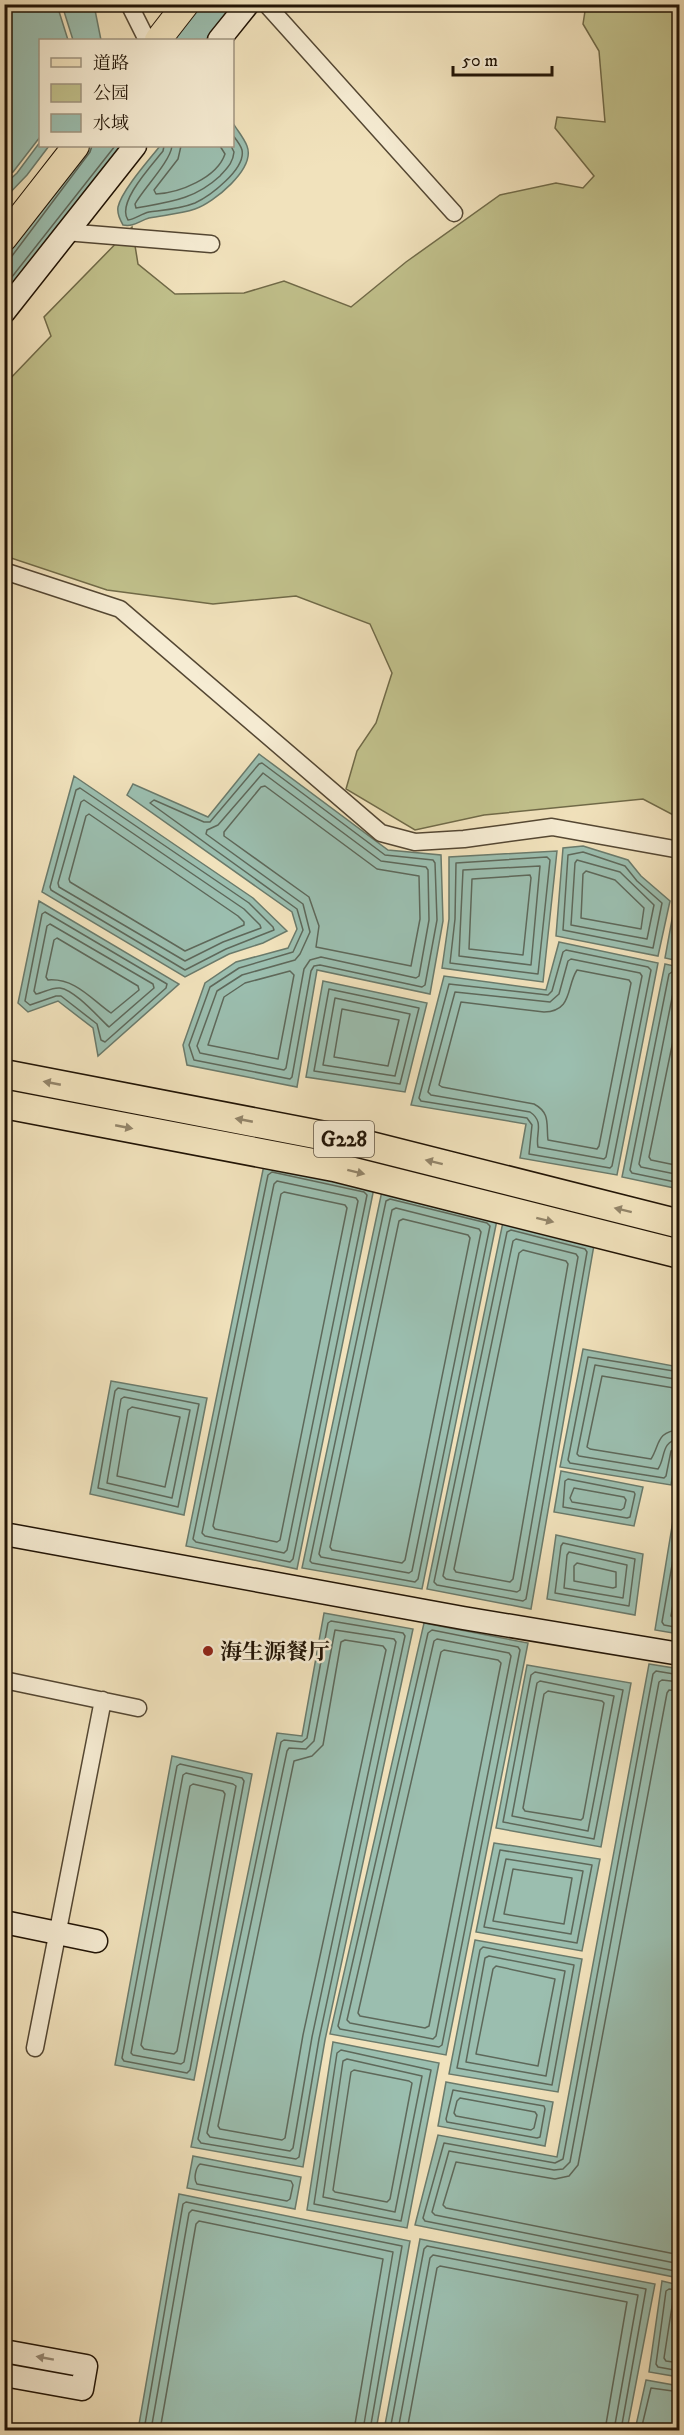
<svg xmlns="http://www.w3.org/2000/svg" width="684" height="2435" font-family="'IM FELL DW Pica','Noto Serif SC',serif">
	<rect width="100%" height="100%" fill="#f1e2bc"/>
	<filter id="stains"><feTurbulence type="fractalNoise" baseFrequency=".00333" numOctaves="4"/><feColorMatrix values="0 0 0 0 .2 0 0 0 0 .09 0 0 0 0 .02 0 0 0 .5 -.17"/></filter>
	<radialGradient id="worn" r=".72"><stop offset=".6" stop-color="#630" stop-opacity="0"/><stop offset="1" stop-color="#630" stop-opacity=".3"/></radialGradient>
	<path fill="#c1c18c" stroke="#706a48" stroke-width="1.5" d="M586,5H679L680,79L676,86L680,88L679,818L643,799L484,815L415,830L346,789L357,751L376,723L392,673L370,624L296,596L213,604L107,590L5,556V384L51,336L44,317L132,227L138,264L175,294L244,293L284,281L351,307L406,262L500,195L556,183L583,188L594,176L555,128L557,117L605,122L599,51L583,24Z"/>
	<path fill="#9bbeaf" stroke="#6a7a6b" stroke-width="1.5" d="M5,4L57,5L68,40H40V137L13,172L5,174Z
		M62,5H94L101,40H73Z
		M195,5H234L206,40H167Z
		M233,123C237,130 244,138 247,146C256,169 213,203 195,209C180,214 164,215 149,218C139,221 134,227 123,225C120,220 117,213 118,207C122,190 149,160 160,146H232Z
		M40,142V146H49L27,175L5,198V184L17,173Z
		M87,146H123L5,297L4,256Z
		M259,754L388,850L441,855L443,921L430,994L317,970L297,1087L187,1065L183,1045L205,983L236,962L288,948L297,929L292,912L127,795L133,784L208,817Z
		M74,776L253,898L287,931L263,943L229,954L185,977L42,892Z
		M583,846L628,860L641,876L670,901L658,956L556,936L563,848Z
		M557,851L543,982L442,968L449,919V857Z
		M39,901L179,984L98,1056L93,1028L58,1001L28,1012L18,1003Z
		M675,903L679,906V961L665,958Z
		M559,942L658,963L617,1175L520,1158L526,1124L411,1105L444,976L546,990Z
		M665,964L679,967V1189L622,1177Z
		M323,981L427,1003L405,1092L306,1077Z
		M264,1165L374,1188L297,1569L186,1546Z
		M382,1191L497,1220L422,1589L302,1568Z
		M503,1222L594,1245L531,1609L427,1589Z
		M583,1349L679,1367V1438L671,1485L560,1467Z
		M111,1381L207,1398L184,1515L90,1494Z
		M561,1471L643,1487L634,1526L554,1512Z
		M679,1484L680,1634H679L655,1630Z
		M556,1535L643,1554L635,1615L547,1599Z
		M324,1613L413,1629L325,2040L303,2167L191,2147L277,1733L302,1736Z
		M424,1623L528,1643L446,2055L330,2034Z
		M649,1664L680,1669L679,2278L415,2225L438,2135L557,2157Z
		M527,1665L631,1683L601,1847L496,1828Z
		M172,1756L252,1774L194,2080L115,2065Z
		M494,1843L600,1859L582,1951L476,1932Z
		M475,1940L582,1959L558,2092L449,2074Z
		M333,2042L439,2063L407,2228L307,2210Z
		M446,2082L553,2102L545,2146L438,2126Z
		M193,2156L301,2177L295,2209L187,2188Z
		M179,2194L410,2241L376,2430H138Z
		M420,2239L655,2284L627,2430H384Z
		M662,2281L679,2285V2377L649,2372Z
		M646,2380L679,2386V2430H635Z"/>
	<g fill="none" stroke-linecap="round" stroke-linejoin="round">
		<path stroke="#5e685a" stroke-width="1.5" d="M164,146L163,151C152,165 116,203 128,220C135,219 141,214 149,212C164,210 180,209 195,203C210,196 246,169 242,150C241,145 235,138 232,134
			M172,146C170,162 144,188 135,204L136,208C169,202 194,200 220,176C227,168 233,163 234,152L231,146
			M181,146L178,159L154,190L156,194C179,193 217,178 225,154L220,146
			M4,259L12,256L90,152L92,146
			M4,287L115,146
			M262,763L385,855L433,860L435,863L437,920L425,985L422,987L320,965L314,966L311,971L292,1077L290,1079L194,1060L189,1045L210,987L239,968L293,952L303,930L297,909L150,803L154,800L204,822H210L259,764Z
			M263,773L381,861L426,867L428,870L429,920L419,976L416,978L321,957L310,960L304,969L286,1068L284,1070L200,1053L197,1046L217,991L242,975L295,960L300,954L310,932L303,904L206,834L207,830L218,825Z
			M265,786L377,869L419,876L420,919L411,966L316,947L319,926L309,897L224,836V832L261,787Z
			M80,788L249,903L273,927L274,930L226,949L185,970L51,890L50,887L76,790Z
			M84,800L244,909L260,925L261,928L223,942L185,961L59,887L58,883L81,802Z
			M89,814L238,916L244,922V925L185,951L70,882L69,879L86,816Z
			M583,852L625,866L637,881L662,903L653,948L563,930L568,855Z
			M547,857L550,860L538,974L450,963L455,919L456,863Z
			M577,860L620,872L654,905L647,939L571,925L575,863Z
			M540,866L531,965L459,956L463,870Z
			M586,871L615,880L644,908L641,929L581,918L583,874Z
			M530,875L531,878L523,955L469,949L472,879Z
			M45,912L167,984L166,988L105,1042L101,1040L97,1024L61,996H56L30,1005L25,1001L42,914Z
			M50,924L153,984L154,988L109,1027C99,1018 75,990 60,988C52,987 43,993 36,994L34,991L47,926Z
			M57,938L138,986L139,990L111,1013C90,998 75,978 48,980L46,977L54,940Z
			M566,950L648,967L651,970L612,1166L610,1168L529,1154L532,1125L527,1118L421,1101L419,1098L449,984L548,995L552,991L563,952Z
			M571,959L640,973L642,976L606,1157L604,1159L538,1147C535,1134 545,1122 530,1112L431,1095L428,1092L455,992L550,1002L559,994L568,961Z
			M577,970L629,980L631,983L599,1146L597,1149L548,1140C546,1125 551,1113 534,1104L442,1087L439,1085L461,1002L544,1012C573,1011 566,987 577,970Z
			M290,971L294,975L278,1059L208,1045L224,997L245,983Z
			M680,973L672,972L669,974L630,1170L632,1173L680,1183
			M680,980L675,983L639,1164L641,1167L680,1175
			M329,989L419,1008L400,1084L314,1071Z
			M335,998L410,1014L395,1076L323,1065Z
			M680,1007L649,1157L651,1160L680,1166
			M342,1009L399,1020L388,1066L334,1057Z
			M272,1172L364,1192L367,1195L293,1559L290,1562L196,1542L193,1539L268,1175Z
			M277,1181L356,1198L358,1201L287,1550L284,1553L205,1536L202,1533L274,1184Z
			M284,1192L345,1205L347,1208L280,1540L277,1542L215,1529L213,1526L281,1194Z
			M390,1199L487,1223L490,1226L418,1579L415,1582L312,1563L310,1561L386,1201Z
			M396,1208L479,1229L481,1232L412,1571L409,1573L321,1557L319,1554L392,1210Z
			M403,1219L468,1235L470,1238L405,1560L402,1563L332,1550L330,1547L399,1221Z
			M511,1230L585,1249L587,1252L526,1599L523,1601L437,1585L434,1582L507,1232Z
			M516,1239L576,1254L578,1257L520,1590L517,1592L446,1579L443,1576L513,1241Z
			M523,1250L566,1261L568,1264L513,1579L510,1582L456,1572L454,1569L519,1253Z
			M680,1372L588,1357L568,1460L570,1463L664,1478L666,1476L671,1451L680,1447
			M680,1380L595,1365L577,1454L579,1456L658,1469C666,1458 660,1441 680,1439
			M118,1388L199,1404L178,1507L98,1488L115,1391Z
			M680,1389L602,1376L587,1447L590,1449L651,1459C660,1445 656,1431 680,1430
			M124,1397L190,1410L172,1498L107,1483L121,1399Z
			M132,1407L180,1417L165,1487L117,1476L128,1410Z
			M568,1479L634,1492L635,1494L630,1517L627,1518L563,1507L565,1481Z
			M574,1488L624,1497L626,1500L624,1508L621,1510L572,1502L570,1498Z
			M680,1520L662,1622L664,1625L680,1628
			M563,1543L635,1559L629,1606L555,1593L561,1546Z
			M569,1552L627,1565L623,1598L564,1588L567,1555Z
			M577,1563L616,1572V1587L613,1588L574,1581V1566Z
			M680,1564L671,1616L680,1620
			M331,1621L403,1633L405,1636L319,2039L299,2157L296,2159L201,2143L198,2139L281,1742L284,1740L302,1742L307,1738L328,1623Z
			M335,1630L394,1639L396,1642L312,2037L293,2148L290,2151L210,2137L207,2133L287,1751L289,1748L306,1749L314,1741Z
			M432,1630L518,1647L520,1650L442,2045L439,2047L340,2029L338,2026L428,1633Z
			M437,1639L509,1653L511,1656L436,2036L433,2039L350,2023L347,2020L434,1641Z
			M345,1640L383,1646L386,1650L303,2035L285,2138L282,2140L220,2129L218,2126L294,1761L312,1756L323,1745L341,1642Z
			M444,1650L498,1660L501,1663L429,2026L425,2028L360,2016L358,2013L441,1652Z
			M535,1672L623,1690L594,1839L503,1822L531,1675Z
			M680,1675L656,1671L653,1674L563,2159L555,2163L444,2143L423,2218L425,2221L680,2272
			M540,1681L614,1696L588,1831L512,1816L537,1683Z
			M680,1682L662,1680L659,1682L570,2162L563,2169L554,2170L449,2151L432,2212L435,2215L680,2264
			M548,1691L602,1701L604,1703L583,1818L581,1820L525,1811L523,1808L544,1694Z
			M680,1691L669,1690L667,1693L578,2165L569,2176L555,2179L456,2162L443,2205L446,2208L680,2255
			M180,1764L242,1778L244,1781L190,2070L187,2073L124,2061L122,2058L177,1766Z
			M186,1773L233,1784L236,1786L184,2062L181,2064L133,2055L131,2053L183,1775Z
			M193,1784L223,1791L225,1794L177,2051L174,2054L144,2049L141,2045L190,1786Z
			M500,1850L592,1865L577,1943L484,1927Z
			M506,1859L583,1871L571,1934L493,1921Z
			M513,1869L572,1878L564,1924L504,1914Z
			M483,1947L574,1965L552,2085L457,2068L480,1950Z
			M489,1956L565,1971L546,2076L466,2062L485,1958Z
			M496,1966L555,1979L538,2066L476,2054L493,1969Z
			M341,2050L431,2070L401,2221L314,2204L337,2053Z
			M347,2059L422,2076L395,2212L323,2197L343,2061Z
			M354,2070L409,2081L412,2083L390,2199L387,2202L335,2192L333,2190L351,2072Z
			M453,2090L544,2106L545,2109L540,2137L537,2138L447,2122L446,2119Z
			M460,2098L535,2112L537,2115L534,2128L531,2130L456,2116L454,2113L457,2101Z
			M200,2164L291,2181L293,2185L290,2199L287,2201L197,2184C193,2179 196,2167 200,2164Z
			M680,2290L669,2289L666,2291L656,2364L658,2367L680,2371
			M680,2298L673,2300L664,2358L666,2361L680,2363
			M144,2430L183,2204L186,2202L402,2246L370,2430
			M151,2430L189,2213L192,2210L393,2252L363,2430
			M160,2430L196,2224L199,2221L383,2259L354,2430
			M390,2430L424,2249L427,2246L646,2289L621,2430
			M398,2430L430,2258L433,2255L638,2295L614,2430
			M407,2430L437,2268L440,2266L627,2302L605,2430
			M641,2430L651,2388L680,2392"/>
		<defs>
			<path id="street" d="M129,4L146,38
				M266,4L454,213
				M65,232L211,244
				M4,571L120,609L381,833L415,842L464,839L552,827L680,850
				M4,1680L138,1708
				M35,2048L103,1700"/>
			<path id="secondary" d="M219,40L248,4
				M4,312L135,146
				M4,1534L463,1618L680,1654
				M4,1922L96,1941
				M4,2351L86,2366L82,2389L4,2375"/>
			<path id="primary" d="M158,40L186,4
				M4,238L76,146"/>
			<path id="highway" d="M4,1074L351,1141L680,1224
				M4,1104L334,1167L680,1254"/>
		</defs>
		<use href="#street" stroke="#544733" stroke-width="19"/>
		<use href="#secondary" stroke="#201305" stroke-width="25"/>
		<use href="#primary" stroke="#201305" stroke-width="28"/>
		<use href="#highway" stroke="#201305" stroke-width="31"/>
		<use href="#street" stroke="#f6ecd3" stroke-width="16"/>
		<use href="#secondary" stroke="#f6ecd3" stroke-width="22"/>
		<use href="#primary" stroke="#f1e2bc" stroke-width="26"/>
		<use href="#highway" stroke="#f1e2bc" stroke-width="28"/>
	</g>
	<defs><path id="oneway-solid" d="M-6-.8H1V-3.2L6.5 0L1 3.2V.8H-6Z" transform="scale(1.5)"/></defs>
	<g fill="#93856a">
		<use href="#oneway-solid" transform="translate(52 1083) rotate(-169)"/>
		<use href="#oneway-solid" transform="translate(244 1120) rotate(-169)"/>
		<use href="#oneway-solid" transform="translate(124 1127) rotate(11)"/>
		<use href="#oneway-solid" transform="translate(434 1162) rotate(-166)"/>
		<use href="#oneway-solid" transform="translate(356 1172) rotate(14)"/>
		<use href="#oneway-solid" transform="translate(623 1210) rotate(-166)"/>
		<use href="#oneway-solid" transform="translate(545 1220) rotate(14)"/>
	</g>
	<use fill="#968a76" href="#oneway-solid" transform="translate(45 2358) rotate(-170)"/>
	<circle fill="#8f2418" stroke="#f6ecd3" stroke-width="2" cx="208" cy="1651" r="6"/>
	<g text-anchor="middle" stroke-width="5" stroke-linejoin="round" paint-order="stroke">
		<rect fill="#f6ecd3" stroke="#605443" stroke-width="1.5" x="314" y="1121" width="60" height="36" rx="4.5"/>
		<g font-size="21" font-weight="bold" fill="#201305">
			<text x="344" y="1146">G228</text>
		</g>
		<g font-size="22" font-weight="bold" fill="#201305" stroke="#f6ecd3" text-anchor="start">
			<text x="220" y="1659">海生源餐厅</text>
		</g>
	</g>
	<rect width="684" height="2435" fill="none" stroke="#f1e2bc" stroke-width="24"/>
	<rect x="6" y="6" width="672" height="2423" fill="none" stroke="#201305" stroke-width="3"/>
	<rect x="12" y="12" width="660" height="2411" fill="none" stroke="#201305" stroke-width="1.5"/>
	<rect x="39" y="39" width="195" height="108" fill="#f6ecd3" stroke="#a09581" stroke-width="1.5"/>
	<rect x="51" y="58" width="30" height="9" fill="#f1e2bc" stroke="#a09581" stroke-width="1.5"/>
	<text x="93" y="69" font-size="18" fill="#201305">道路</text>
	<rect x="51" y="84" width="30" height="18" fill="#c1c18c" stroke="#a09581" stroke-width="1.5"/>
	<text x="93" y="99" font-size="18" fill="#201305">公园</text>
	<rect x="51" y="114" width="30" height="18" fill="#9bbeaf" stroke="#a09581" stroke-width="1.5"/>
	<text x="93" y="129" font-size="18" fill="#201305">水域</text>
	<path d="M453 66v9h99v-9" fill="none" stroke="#201305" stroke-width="3"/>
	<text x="462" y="66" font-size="18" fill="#201305" stroke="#f6ecd3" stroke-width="4.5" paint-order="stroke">50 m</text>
	<rect width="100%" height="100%" filter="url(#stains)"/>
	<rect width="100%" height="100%" fill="url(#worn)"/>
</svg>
